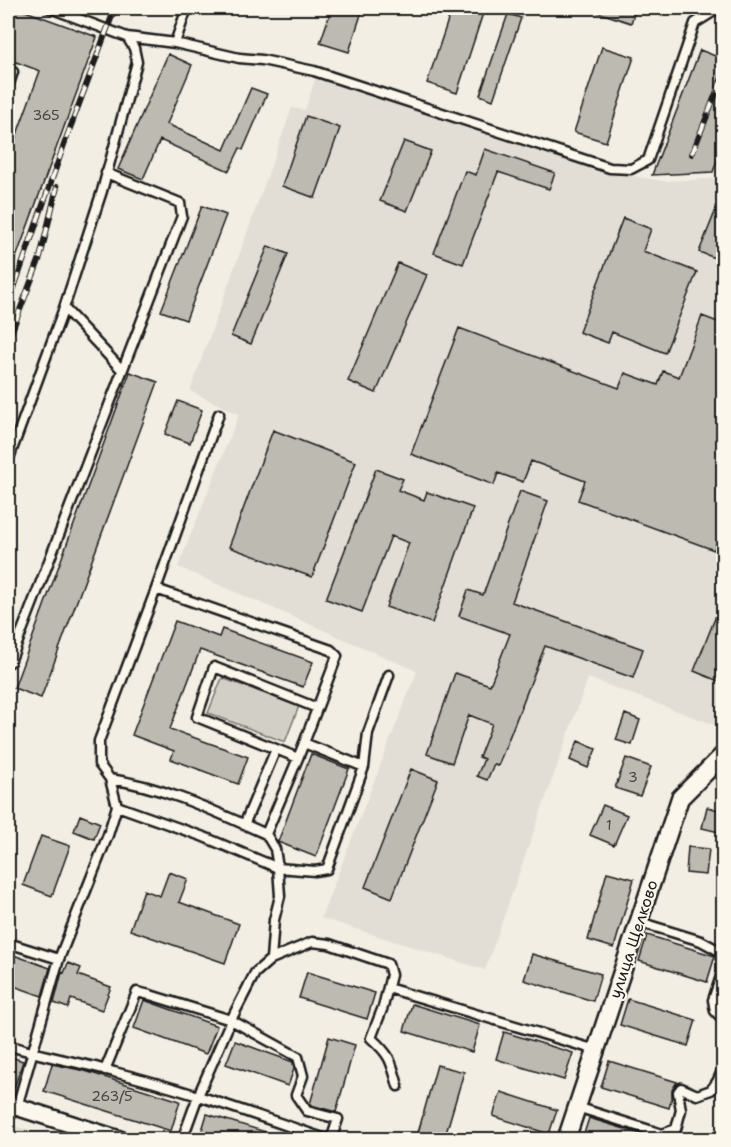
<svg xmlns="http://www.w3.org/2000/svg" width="731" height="1147" font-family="'Shantell Sans',sans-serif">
	<rect width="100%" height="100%" fill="#f2eee4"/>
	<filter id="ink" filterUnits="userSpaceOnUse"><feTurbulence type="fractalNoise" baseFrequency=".0167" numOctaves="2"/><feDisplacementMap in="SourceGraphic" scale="12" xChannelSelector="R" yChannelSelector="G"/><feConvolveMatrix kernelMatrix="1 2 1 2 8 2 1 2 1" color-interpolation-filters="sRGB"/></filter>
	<g filter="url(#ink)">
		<path fill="#e2ded5" d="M315,79L413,108L601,171L664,181L709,179L723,176V728L588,678L485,970L321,918L417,671L178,567L239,414L190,391L292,108L305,110Z
			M8,1124L58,1139H8Z"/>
		<path fill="#d2cfc6" stroke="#777671" stroke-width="1.5" d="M222,678L299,706L285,742L208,713Z"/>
		<path fill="#bdbab1" stroke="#1c1c1c" stroke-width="1.5" d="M8,8H17L97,37L9,277H8V159L40,71L8,59Z
			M332,8H363L349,52L320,43Z
			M452,8H476L484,10L457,93L427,83Z
			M591,8H636L631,23L591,10Z
			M508,14L521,18L493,100L480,95Z
			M602,47L634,57L606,142L574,132Z
			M700,50L723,59V143L713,172L652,175Z
			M168,54L192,65L167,124L224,150L251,88L267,94L243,150L240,148L229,171L160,140L143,179L118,169Z
			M306,116L340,128L315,198L282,186Z
			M404,141L431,151L407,211L380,201Z
			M485,149L555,173L549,189L498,172L463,264L434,253L465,171L476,175Z
			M723,192V261L699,252Z
			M202,206L226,215L186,320L161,311Z
			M623,218L651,229L643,251L697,272L665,353L612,332L608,343L579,332Z
			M268,246L288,254L251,344L231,336Z
			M398,263L427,275L376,393L348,381Z
			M702,316L723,324V524L714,550L578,500L585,481L531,461L523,482L498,473L494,485L411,454L459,328L619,388L625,373L658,385L663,371L679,377Z
			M130,372L158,382L41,698L14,688Z
			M178,401L202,410L190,443L165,434Z
			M273,430L356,462L312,577L229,547Z
			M376,469L403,479L398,490L424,500L427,492L473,508L432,623L386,607L409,543L391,536L362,612L326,599Z
			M520,491L548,501L512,602L643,649L633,678L545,646L498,766L494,764L487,780L477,776L484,759L479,757L492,724L469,715L452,763L427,754L455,673L490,685L510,634L459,616L468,590L483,595Z
			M723,598V683L694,671Z
			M175,621L219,637L222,629L313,662L303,687L200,650L170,729L248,757L238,784L171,759L174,751L132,735Z
			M625,714L640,720L632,745L616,740Z
			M578,741L596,749L588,768L570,760Z
			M311,754L349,769L316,857L278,842Z
			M626,758L651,767L640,796L615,788Z
			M411,769L438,780L392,898L365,887Z
			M603,805L627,815L614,845L590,835Z
			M707,807L723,811V833L702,828Z
			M80,815L100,823L94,839L74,831Z
			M41,836L70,846L52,896L23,885Z
			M688,847L709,849L706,875L686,873Z
			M169,872L188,879L179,902L239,924L225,963L130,930L144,890L160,896Z
			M607,872L634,879L614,948L588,940Z
			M647,935L715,956L707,982L639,961Z
			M8,953L50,968L42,996L8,984Z
			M532,954L601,974L593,1001L524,980Z
			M68,963L81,968L78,975L111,987L102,1010L71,999L68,1008L54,1003L62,972L64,973Z
			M307,972L375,993L367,1019L299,998Z
			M628,999L696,1020L688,1046L620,1025Z
			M144,1000L217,1026L206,1054L134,1028Z
			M412,1004L480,1025L472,1052L404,1031Z
			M504,1032L573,1053L564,1080L496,1059Z
			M329,1037L355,1045L336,1112L311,1105L310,1104Z
			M235,1041L293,1062L294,1069L288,1086L226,1064Z
			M8,1056L23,1061L12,1094H8Z
			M609,1061L677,1082L672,1090V1097L669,1108L601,1087Z
			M52,1064L85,1071L180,1101L171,1131L44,1091Z
			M437,1065L464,1072L444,1140L418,1133Z
			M501,1092L557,1110L549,1134L493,1116Z
			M207,1114L282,1137V1140H199Z
			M589,1118L654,1138V1140H582Z"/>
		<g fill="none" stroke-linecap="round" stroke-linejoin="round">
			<defs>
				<path id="lane" d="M127,37L175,43L239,58L262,60L314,71L610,168L631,169L648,160L695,23L719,8
					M175,43L187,8
					M8,87L13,72
					M64,308L122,370
					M219,414L156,589L99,741V764L110,779C165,787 216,812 266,834L298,758
					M8,461L64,308L102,191L137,62L134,48L127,37L50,8
					M156,589L331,650L337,656L304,743
					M8,663L10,662L182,216L180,203L106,173
					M276,749L298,758L304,743L364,767
					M110,779L117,806
					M244,825L276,749L197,717L214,667L317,708
					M266,834L275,849L278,868
					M639,922L701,941L723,953V970L713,1000L715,1011L724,1021
					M8,943L59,959L17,1107
					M59,959L108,835L117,806L204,837L278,868
					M271,959L274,920L280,896L278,868L315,871L327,869L364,767L368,733L389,675
					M388,988L596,1050
					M8,1045C43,1057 79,1062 114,1072C187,1090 258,1116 329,1140
					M105,1070L137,992L150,995L231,1020L298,1057L303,1076L296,1095L307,1111L338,1119L331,1140
					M577,1107L662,1134L660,1140
					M662,1134L676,1129L681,1110L678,1092L681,1088L697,1095L711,1090L717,1082L724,1067
					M182,1140L198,1096L231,1020L255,973L271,959L312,942L329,944L388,964L391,975L383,1007L371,1038C391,1056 391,1061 398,1086"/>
				<path id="street" d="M8,1104L121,1140
					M566,1140L680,798L724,754"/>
			</defs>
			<use href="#lane" stroke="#1c1c1c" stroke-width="13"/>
			<use href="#street" stroke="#1c1c1c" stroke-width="21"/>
			<use href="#lane" stroke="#fbf7ec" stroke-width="8"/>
			<use href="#street" stroke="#fbf7ec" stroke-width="16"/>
			<defs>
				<path id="rail" d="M692,154L724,73
					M8,305L66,139L115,8
					M8,341L40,258L57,187"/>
			</defs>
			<use href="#rail" stroke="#1c1c1c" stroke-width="6"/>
			<use href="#rail" stroke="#fbf7ec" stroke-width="4" stroke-dasharray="11" stroke-linecap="butt"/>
		</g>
	</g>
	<g text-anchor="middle" stroke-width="4.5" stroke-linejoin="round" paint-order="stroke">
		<g font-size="14" fill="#444441">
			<text x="46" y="120">365</text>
			<text x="633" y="782">3</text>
			<text x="609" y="830">1</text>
			<text x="112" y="1101">263/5</text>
		</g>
		<g font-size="16" fill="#1c1c1c" stroke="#fbf7ec">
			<text transform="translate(633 939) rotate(-72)" y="6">улица Щелково</text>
		</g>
	</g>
	<rect width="731" height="1147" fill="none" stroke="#fbf7ec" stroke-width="30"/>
	<rect x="15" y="15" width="701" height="1117" fill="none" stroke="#1c1c1c" stroke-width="2" filter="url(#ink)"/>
</svg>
